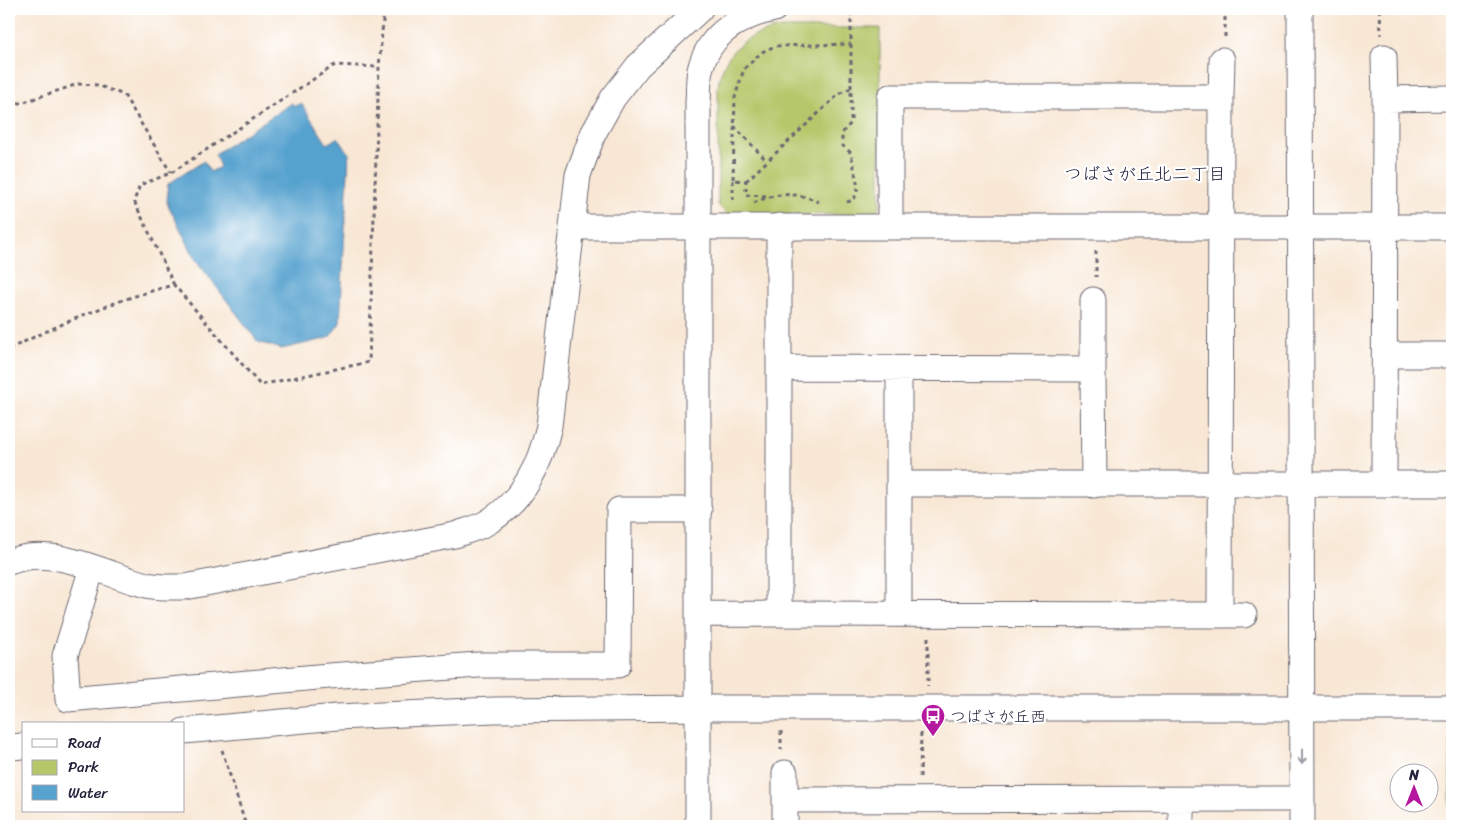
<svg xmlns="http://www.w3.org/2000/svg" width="1461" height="835" font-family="Sriracha,'Klee One',sans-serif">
	<rect width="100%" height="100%" fill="#fff"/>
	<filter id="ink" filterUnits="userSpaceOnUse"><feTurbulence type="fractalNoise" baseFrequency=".02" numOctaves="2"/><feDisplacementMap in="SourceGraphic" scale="10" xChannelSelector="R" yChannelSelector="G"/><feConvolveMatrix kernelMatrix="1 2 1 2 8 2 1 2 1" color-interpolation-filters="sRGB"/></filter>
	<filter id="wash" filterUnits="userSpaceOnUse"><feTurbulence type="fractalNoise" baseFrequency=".0096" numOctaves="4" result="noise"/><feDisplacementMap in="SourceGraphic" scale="20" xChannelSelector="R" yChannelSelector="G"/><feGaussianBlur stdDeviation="1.12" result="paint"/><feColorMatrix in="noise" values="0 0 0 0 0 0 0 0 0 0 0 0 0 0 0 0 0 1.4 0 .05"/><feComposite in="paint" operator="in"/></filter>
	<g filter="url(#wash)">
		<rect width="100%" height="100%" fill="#f8e7d4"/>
		<path fill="#b5c76b" stroke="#6c7453" d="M781,28H880V206L873,214L728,215L718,205V86C724,49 746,35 781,28Z
			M1450,736H1452V826H1450Z"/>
		<path fill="#57a2cf" stroke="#3c6285" d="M292,103L295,106L301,103L327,144L338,137L349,154L340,323L329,338L282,349L258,342L196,260L167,203L168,184L204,161L210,172L220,167L215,154Z"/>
	</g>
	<g filter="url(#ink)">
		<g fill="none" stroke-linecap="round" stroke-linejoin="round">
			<defs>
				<path id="minor" d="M1300,9L1302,826
					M1384,57L1385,99
					M1221,97L1222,60
					M779,226V614
					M572,227H1452
					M1093,300V369
					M1385,355H1452
					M779,368L1093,369L1094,485
					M899,369V614
					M1384,483L1385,99L1452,98
					M899,484H1452
					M9,562C53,543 104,575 147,585C159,588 173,587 185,587L455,535C466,531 478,528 488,522C524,500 540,465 549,426L578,175L593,134L613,98L638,66L700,9
					M92,568L65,656L68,699L329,676L478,665H618L619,510H699
					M700,614L1220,615L1221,97H890V226
					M1220,615H1244
					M184,731L337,717L494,710L699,708H1452
					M9,747L24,746
					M785,773V826
					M785,800L1302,799
					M1181,800V826
					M698,826V101C699,91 698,79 700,70C709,33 740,16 774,9"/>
			</defs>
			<use href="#minor" stroke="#6d6771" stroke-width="27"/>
			<path stroke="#6d6771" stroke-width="3" stroke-dasharray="4 4" stroke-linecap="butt" d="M1225,9V37
				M1380,9L1381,35
				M9,103H21L78,84L97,85L124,95L171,173
				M734,126L767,161
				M733,180V203
				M746,181L839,94L851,88
				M766,196L746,195V181L733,180L735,97L744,69L762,52L775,46L851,44
				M847,202L854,200L858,187L851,153L842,145V133L851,123V9
				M754,203C776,192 797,192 819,202
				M1096,251V277
				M174,285L134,201L140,185L171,173L335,65L379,67
				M9,349C63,323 116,299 174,285L260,385L369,362L379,67L384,9
				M928,637V686
				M781,731V750
				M222,750L246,826
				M920,777L921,731"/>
			<use href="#minor" stroke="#fff" stroke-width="25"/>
		</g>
		<defs><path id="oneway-shaft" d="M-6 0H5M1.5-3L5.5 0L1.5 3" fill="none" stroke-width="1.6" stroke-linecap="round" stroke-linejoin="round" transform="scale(1.25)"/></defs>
		<use stroke="#9c9ca7" href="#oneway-shaft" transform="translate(1302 757) rotate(90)"/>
	</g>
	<defs>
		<symbol id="bus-pin" viewBox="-11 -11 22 30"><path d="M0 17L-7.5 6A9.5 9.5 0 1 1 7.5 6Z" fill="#b5179e" stroke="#fff"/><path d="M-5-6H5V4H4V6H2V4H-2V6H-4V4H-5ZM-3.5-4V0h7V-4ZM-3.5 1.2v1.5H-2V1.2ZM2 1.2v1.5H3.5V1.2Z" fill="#fff"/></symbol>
	</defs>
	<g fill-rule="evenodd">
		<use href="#bus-pin" x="919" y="702" width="28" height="38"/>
	</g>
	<g text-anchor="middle" stroke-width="4.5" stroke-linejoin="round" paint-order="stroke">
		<g font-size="16" fill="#22223b" stroke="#fff" text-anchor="start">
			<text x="950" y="722">つばさが丘西</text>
		</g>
		<g font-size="18" fill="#22223b" stroke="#fff">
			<text x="1145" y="180">つばさが丘北二丁目</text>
		</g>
	</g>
	<rect width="1461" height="835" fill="none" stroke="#fff" stroke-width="30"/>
	<rect x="22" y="722" width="162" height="90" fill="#ffffff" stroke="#a7a7b1"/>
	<rect x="32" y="739" width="25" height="8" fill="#ffffff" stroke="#a7a7b1"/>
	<text x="68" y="748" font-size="15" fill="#22223b">Road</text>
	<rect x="32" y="760" width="25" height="15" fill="#b5c76b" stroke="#a7a7b1"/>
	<text x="68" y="772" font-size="15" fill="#22223b">Park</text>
	<rect x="32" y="785" width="25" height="15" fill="#57a2cf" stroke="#a7a7b1"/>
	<text x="68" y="798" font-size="15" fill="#22223b">Water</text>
	<g transform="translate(1414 788)"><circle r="24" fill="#ffffff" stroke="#a7a7b1"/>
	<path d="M0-4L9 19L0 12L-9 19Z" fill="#b5179e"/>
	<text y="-8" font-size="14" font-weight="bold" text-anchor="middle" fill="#22223b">N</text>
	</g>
</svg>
